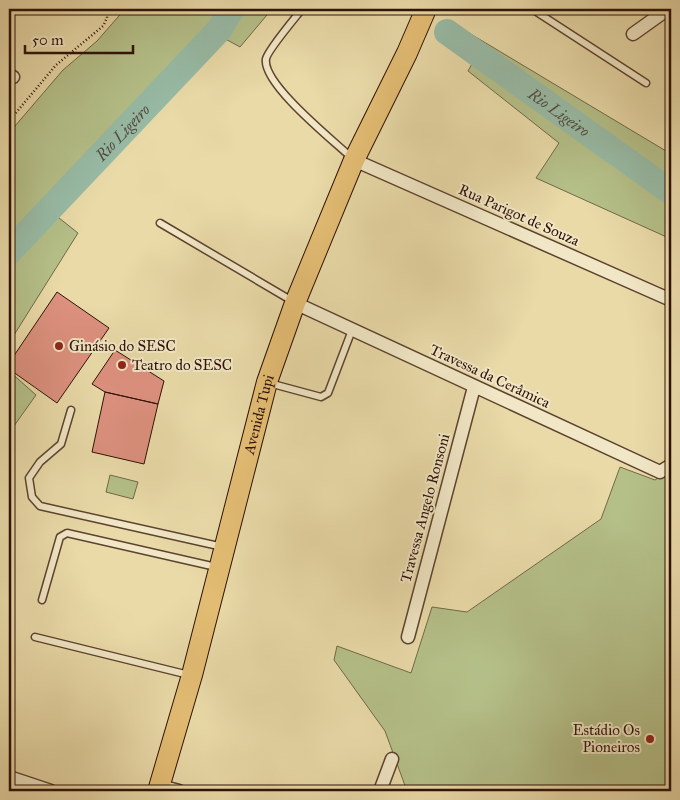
<svg xmlns="http://www.w3.org/2000/svg" width="680" height="800" font-family="'IM FELL Great Primer',serif">
	<rect width="100%" height="100%" fill="#e9daa8"/>
	<filter id="stains"><feTurbulence type="fractalNoise" baseFrequency=".004" numOctaves="4"/><feColorMatrix values="0 0 0 0 .2 0 0 0 0 .09 0 0 0 0 .02 0 0 0 .5 -.17"/></filter>
	<radialGradient id="worn" r=".72"><stop offset=".6" stop-color="#630" stop-opacity="0"/><stop offset="1" stop-color="#630" stop-opacity=".3"/></radialGradient>
	<path fill="#b5c089" stroke="#726848" d="M125,9H272L240,47L220,36L54,214L78,233L9,343V133L63,70L97,41Z
		M454,24L671,154V239L536,178L559,143L468,71L473,62L442,42Z
		M9,371L36,395L9,433Z
		M620,467L655,480L671,470V791H407L385,731L334,660L337,646L411,673L432,607L467,612L601,519Z
		M110,475L138,482L133,499L106,492Z"/>
	<g fill="none" stroke-linecap="round" stroke-linejoin="round">
		<g stroke="#98bba6" stroke-width="26">
			<path id="s1" d="M447,32L671,192"/>
			<path id="s2" d="M9,252L219,30L232,9"/>
		</g>
	</g>
	<path fill="#dd917f" stroke="#2e1107" d="M57,292L109,328L57,403L9,369V363Z
		M115,350L164,381L158,404L105,392L92,384Z
		M105,392L158,404L144,464L92,452Z"/>
	<g fill="none" stroke-linecap="round" stroke-linejoin="round">
		<defs>
			<path id="lane" d="M302,9C295,18 267,51 266,59C262,84 334,141 353,159
				M532,9L646,83
				M160,223L294,302
				M269,383L321,397L328,393L352,330
				M71,410L61,444L40,462L29,478L32,497L40,506L223,547
				M42,600L60,537L67,533L216,567
				M35,637L189,675"/>
			<path id="street" d="M633,34L668,9
				M9,75L13,77
				M354,160L671,300
				M295,303L660,472L671,465
				M408,637L474,387
				M9,777L51,791
				M160,786L179,791
				M380,791L392,759"/>
			<g id="primary">
				<path id="s3" d="M158,791L192,675L267,382L295,303L354,160L407,53L426,9"/>
			</g>
		</defs>
		<use href="#lane" stroke="#5d432f" stroke-width="9"/>
		<use href="#street" stroke="#5d432f" stroke-width="15"/>
		<use href="#primary" stroke="#2e1107" stroke-width="22"/>
		<path stroke="#2e1107" stroke-width="2.5" stroke-dasharray="1 2.5" stroke-linecap="butt" d="M9,121L56,65L103,26L107,18V9"/>
		<use href="#lane" stroke="#f1e7c6" stroke-width="6"/>
		<use href="#street" stroke="#f1e7c6" stroke-width="12"/>
		<use href="#primary" stroke="#e4bd74" stroke-width="20"/>
	</g>
	<g fill="#8f2418" stroke="#f1e7c6" stroke-width="2">
		<circle cx="59" cy="346" r="5"/>
		<circle cx="122" cy="365" r="5"/>
		<circle cx="650" cy="739" r="5"/>
	</g>
	<g text-anchor="middle" stroke-width="4" stroke-linejoin="round" paint-order="stroke">
		<g font-size="15" fill="#2e1107" stroke="#f1e7c6">
			<text transform="translate(519 215) rotate(24)" y="5">Rua Parigot de Souza</text>
			<text transform="translate(490 376) rotate(25)" y="5">Travessa da Cerâmica</text>
			<text dy="5" stroke="none"><textPath href="#s3" startOffset="390">Avenida Tupi</textPath></text>
			<text transform="translate(425 508) rotate(-75)" y="5">Travessa Angelo Ronsoni</text>
		</g>
		<g font-size="15" fill="#2e1107" stroke="#f1e7c6" text-anchor="start">
			<text x="69" y="351">Ginásio do SESC</text>
			<text x="132" y="370">Teatro do SESC</text>
			<text x="640" y="735" text-anchor="end">Estádio Os<tspan x="640" dy="17">Pioneiros</tspan></text>
		</g>
		<g font-size="16" font-style="italic" fill="#534c3f" stroke="#f1e7c6">
			<text dy="6" stroke="none"><textPath href="#s1" startOffset="138">Rio Ligeiro</textPath></text>
			<text dy="6" stroke="none"><textPath href="#s2" startOffset="165">Rio Ligeiro</textPath></text>
		</g>
	</g>
	<rect width="680" height="800" fill="none" stroke="#e9daa8" stroke-width="30"/>
	<rect x="10" y="10" width="660" height="780" fill="none" stroke="#2e1107" stroke-width="2.5"/>
	<rect x="15" y="15" width="650" height="770" fill="none" stroke="#2e1107"/>
	<path d="M25 45v8h108v-8" fill="none" stroke="#2e1107" stroke-width="2.5"/>
	<text x="32" y="45" font-size="15" fill="#2e1107" stroke="#f1e7c6" stroke-width="4" paint-order="stroke">50 m</text>
	<rect width="100%" height="100%" filter="url(#stains)"/>
	<rect width="100%" height="100%" fill="url(#worn)"/>
</svg>
